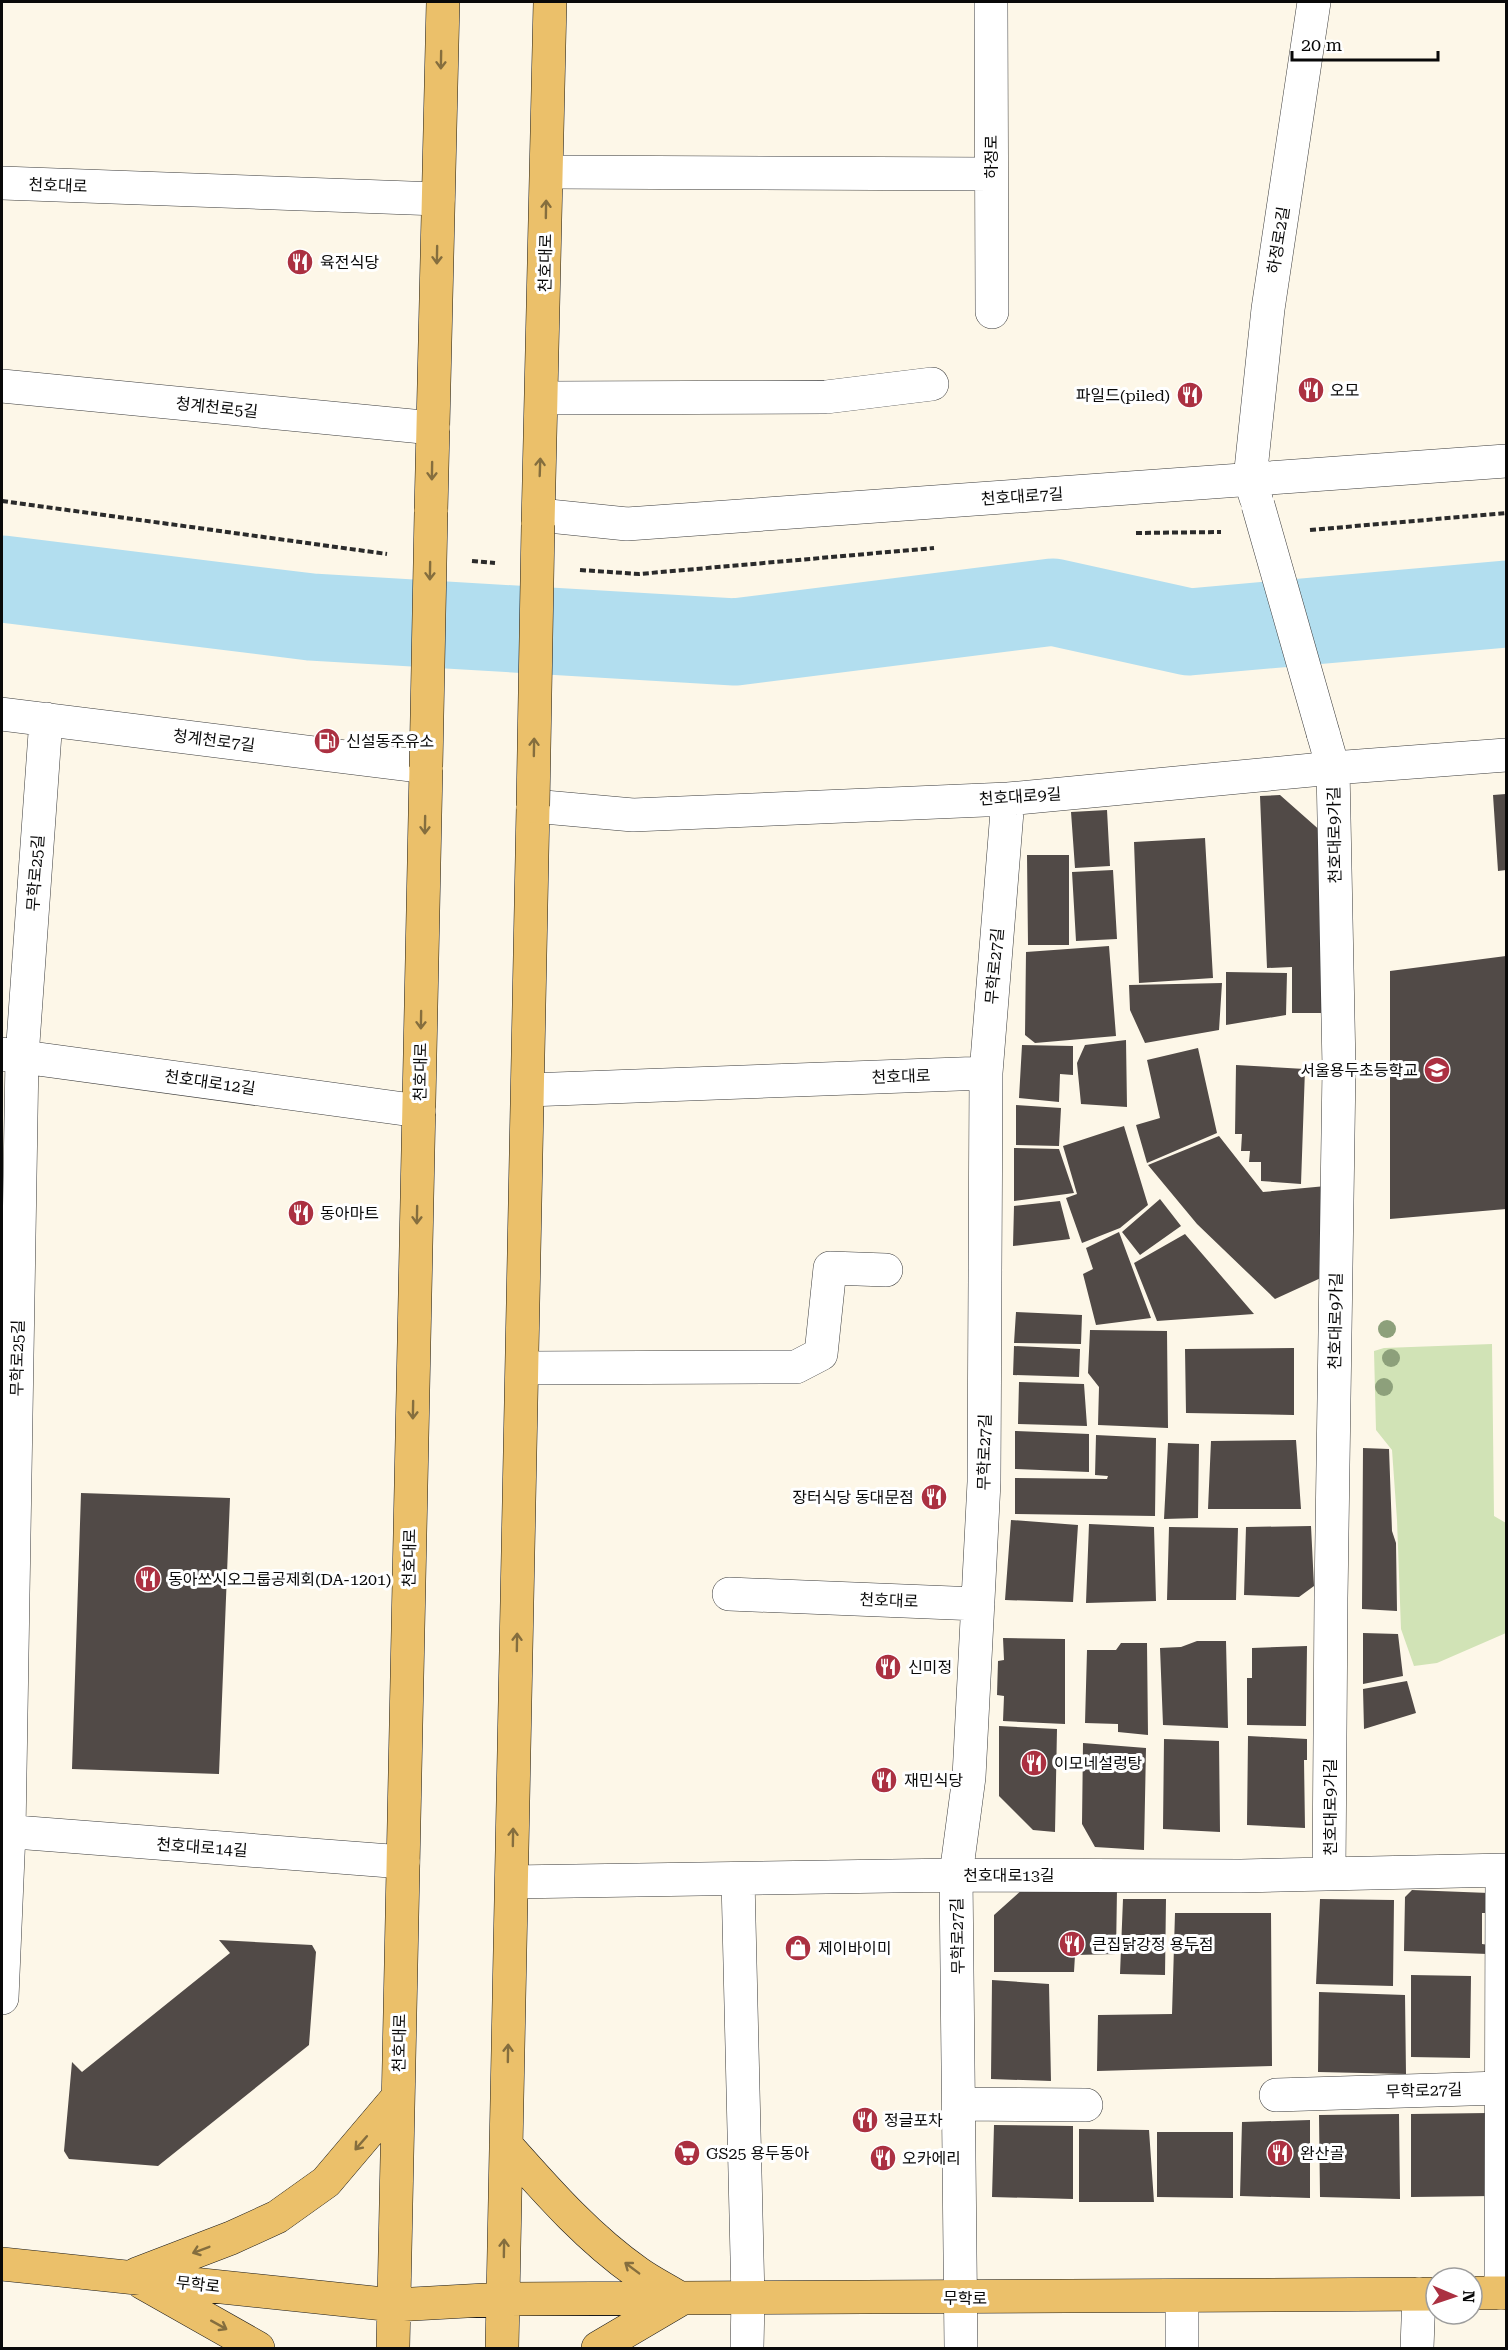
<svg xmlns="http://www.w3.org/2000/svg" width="1508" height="2350" font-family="'Roboto Serif','Noto Sans KR',serif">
	<rect width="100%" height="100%" fill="#fdf7e8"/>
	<path fill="#d1e3b6" d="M1492,1344L1494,1516L1506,1523V1633L1437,1663L1414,1666L1401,1629L1397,1520L1392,1450L1376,1430L1374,1351L1384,1348Z"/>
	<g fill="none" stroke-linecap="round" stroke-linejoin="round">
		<path stroke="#b2deef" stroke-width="87" d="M2,579L311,617L735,642L1053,602L1189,632L1506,604"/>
	</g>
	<path fill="#514a47" d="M1506,794V870L1498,871L1493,795Z
		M1280,795L1323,833L1326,1013H1292V967L1267,968L1260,796Z
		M1107,810L1110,866L1075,868L1071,812Z
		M1205,838L1213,978L1139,983L1134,842Z
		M1027,855H1069V945H1028Z
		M1113,870L1117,939L1076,941L1072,872Z
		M1109,946L1116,1036L1035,1043L1025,1035L1026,952Z
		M1506,956V1209L1390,1219V971Z
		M1226,972L1287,973L1286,1015L1226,1025Z
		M1222,983L1219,1030L1145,1043L1130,1010L1129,985Z
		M1126,1040L1127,1107L1081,1104L1077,1063L1085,1045Z
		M1022,1045L1073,1046V1075L1060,1074L1059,1102L1019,1098Z
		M1198,1048L1217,1133L1147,1163L1136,1125L1160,1118L1147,1060Z
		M1236,1065L1305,1069L1301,1184L1261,1181V1162H1249L1250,1151H1241L1242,1134H1235Z
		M1016,1105L1061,1108L1059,1146L1016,1145Z
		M1124,1126L1148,1205L1120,1228L1082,1243L1066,1198L1077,1194L1063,1146Z
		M1219,1136L1263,1192L1326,1186L1323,1277L1275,1299L1197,1224L1148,1165Z
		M1014,1148L1059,1149L1074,1193L1014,1201Z
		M1160,1199L1181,1226L1140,1255L1122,1232Z
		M1060,1201L1070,1239L1013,1246L1014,1206Z
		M1119,1232L1151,1318L1096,1325L1083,1274L1093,1269L1086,1248Z
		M1185,1234L1254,1314L1157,1321L1134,1263Z
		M1016,1312L1082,1315L1081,1344L1014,1343Z
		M1090,1330L1167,1331L1168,1428L1098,1425L1099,1387L1088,1373Z
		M1014,1346L1080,1349L1079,1377L1013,1375Z
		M1294,1348V1415L1186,1413L1185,1349Z
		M1019,1382L1084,1384L1087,1426L1018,1424Z
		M1015,1431L1089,1434V1472L1015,1469Z
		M1096,1435L1156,1438L1155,1516L1015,1514V1478L1107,1479L1108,1476L1095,1475Z
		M1296,1440L1301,1509H1208L1211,1441Z
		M1168,1443L1199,1444L1198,1518L1164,1519Z
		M1363,1448L1389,1449L1392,1531L1396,1543L1397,1611L1362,1609Z
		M81,1493L230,1498L219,1774L72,1769Z
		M1011,1520L1078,1525L1073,1602L1005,1600Z
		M1089,1524L1154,1527L1156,1601L1086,1603Z
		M1311,1526L1314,1586L1299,1597L1244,1595L1246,1527Z
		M1169,1527L1238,1528L1236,1600H1167Z
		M1363,1633L1398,1634L1403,1676L1363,1684Z
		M1003,1638L1065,1639V1724L1003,1721L1004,1696L997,1695L998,1661L1004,1660Z
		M1197,1641H1226L1228,1728L1163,1725L1160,1648L1181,1647Z
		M1121,1643H1147L1148,1735L1118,1732V1724L1085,1723L1087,1650H1116Z
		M1307,1646L1306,1726L1247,1725V1678H1252V1648Z
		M1407,1681L1416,1713L1364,1729L1363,1689Z
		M999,1726L1057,1729L1055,1832L1033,1830L999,1796Z
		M1248,1736L1307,1739V1760H1304L1305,1828L1247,1825Z
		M1164,1739L1219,1741L1220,1832L1163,1829Z
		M1083,1743L1146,1748L1144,1850L1095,1847L1082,1824Z
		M1023,1889H1117L1116,1954L1075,1955L1074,1972H994V1915Z
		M1412,1890L1489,1893V1913H1482V1944L1489,1945L1488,1954L1404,1951L1405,1897Z
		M1123,1899H1166L1165,1975L1120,1974Z
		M1320,1899L1394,1900L1393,1986L1316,1984Z
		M1175,1913H1271L1272,2066L1097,2071L1098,2015L1172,2014Z
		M219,1940L312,1945L316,1952L309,2045L158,2166L69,2159L64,2151L72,2062L82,2072L230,1953Z
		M1411,1975L1471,1976L1470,2058L1411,2057Z
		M992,1980L1049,1984L1051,2081L991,2079Z
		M1319,1992L1405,1995L1406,2074L1318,2072Z
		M1488,2113L1493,2196L1411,2197V2114Z
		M1399,2114L1400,2199L1320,2197L1319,2115Z
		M1310,2120V2198L1240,2196L1242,2122Z
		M994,2125L1073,2126V2199L992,2197Z
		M1079,2129L1149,2130L1154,2202H1079Z
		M1157,2132H1233V2198L1157,2197Z"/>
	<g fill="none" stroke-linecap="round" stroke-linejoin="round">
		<defs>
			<path id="minor" d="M991,2L992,312
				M547,172L991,174
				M2,183L438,199
				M2,386L433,428
				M542,398L826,397L932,384
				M1256,498L1250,479L1268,309L1314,2
				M539,515L627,524L1506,461
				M2,714L426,767
				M1323,733L1333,768L1339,1068L1331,1598L1329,1874
				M533,806L633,815L1008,799L1333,768L1506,755
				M2,1054L419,1111
				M528,1090L986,1073
				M523,1368L796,1367L821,1354L830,1268L886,1270
				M729,1594L978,1604
				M2,1831L403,1862
				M738,1879L748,2299L747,2348
				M512,1882L956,1875L1241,1876L1506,1870
				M2,1998L9,1832L22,1057L46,719
				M1276,2095L1501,2088
				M959,2104L1086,2105
				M1501,2293L1502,1871
				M1182,2296V2348
				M961,2348L956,1875L969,1777L984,1482L986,1073L1008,799
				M1417,2348L1419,2294"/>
			<path id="major" d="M431,512L443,2
				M538,525L550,2
				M506,2145C547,2191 587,2237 638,2273C652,2283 667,2290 681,2299L598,2348
				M2,2264L394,2305L503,2299L1436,2294
				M137,2274L231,2238L277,2217L326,2182L398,2097
				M143,2283L258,2348
				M1472,2293H1506
				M393,2348L426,767
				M502,2348L533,806"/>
		</defs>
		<use href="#minor" stroke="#3c3c3c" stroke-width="34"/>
		<use href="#major" stroke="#1a1a1a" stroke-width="34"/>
		<path stroke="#2b2b2b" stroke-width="4" stroke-dasharray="6 3" stroke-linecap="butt" d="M2,501L387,554
			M1310,530L1506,513
			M1136,533L1221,532
			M472,561L495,563
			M580,570L639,574L934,548"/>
		<use href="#minor" stroke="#fff" stroke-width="33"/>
		<use href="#major" stroke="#ebc06a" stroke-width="33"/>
		<defs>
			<path id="minor-bridge" d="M1258,505L1323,733"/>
			<path id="major-bridge" d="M426,767L431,512
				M533,806L538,525"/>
		</defs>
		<use href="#minor-bridge" stroke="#3c3c3c" stroke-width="34" stroke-linecap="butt"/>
		<use href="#major-bridge" stroke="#1a1a1a" stroke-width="34" stroke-linecap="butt"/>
		<use href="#minor-bridge" stroke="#fff" stroke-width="33"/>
		<use href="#major-bridge" stroke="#ebc06a" stroke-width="33"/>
	</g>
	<g fill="#8da07b">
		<circle cx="1387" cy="1329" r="9"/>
		<circle cx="1391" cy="1358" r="9"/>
		<circle cx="1384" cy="1387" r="9"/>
	</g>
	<defs><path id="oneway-shaft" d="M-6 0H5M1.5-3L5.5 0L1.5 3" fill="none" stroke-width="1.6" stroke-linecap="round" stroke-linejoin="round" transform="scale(1.5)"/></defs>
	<g stroke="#856e3e">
		<use href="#oneway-shaft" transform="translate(441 60) rotate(91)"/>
		<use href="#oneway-shaft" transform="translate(546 209) rotate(-89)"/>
		<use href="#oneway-shaft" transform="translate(437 255) rotate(91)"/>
		<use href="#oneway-shaft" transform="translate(540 467) rotate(-88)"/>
		<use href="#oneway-shaft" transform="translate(432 471) rotate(91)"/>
		<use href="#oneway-shaft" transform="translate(430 571) rotate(91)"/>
		<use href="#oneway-shaft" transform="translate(534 747) rotate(-89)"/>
		<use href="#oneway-shaft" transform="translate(425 825) rotate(91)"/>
		<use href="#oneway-shaft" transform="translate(421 1020) rotate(91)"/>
		<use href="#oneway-shaft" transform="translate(417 1215) rotate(91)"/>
		<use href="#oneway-shaft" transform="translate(413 1410) rotate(91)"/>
		<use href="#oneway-shaft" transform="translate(517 1642) rotate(-89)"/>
		<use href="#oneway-shaft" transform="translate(513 1837) rotate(-89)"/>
		<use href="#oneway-shaft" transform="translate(508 2053) rotate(-89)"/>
		<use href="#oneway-shaft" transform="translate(361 2143) rotate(131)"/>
		<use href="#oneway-shaft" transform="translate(504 2248) rotate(-89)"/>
		<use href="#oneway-shaft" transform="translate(201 2250) rotate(159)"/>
		<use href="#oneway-shaft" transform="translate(632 2268) rotate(-143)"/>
		<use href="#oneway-shaft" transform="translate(219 2325) rotate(29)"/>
	</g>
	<defs>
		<symbol id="restaurant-disc" viewBox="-11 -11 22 22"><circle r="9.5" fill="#ab3041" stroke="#fff"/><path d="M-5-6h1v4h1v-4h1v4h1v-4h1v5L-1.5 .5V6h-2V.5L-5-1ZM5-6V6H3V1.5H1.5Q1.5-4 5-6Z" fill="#fff"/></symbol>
		<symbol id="fuel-disc" viewBox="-11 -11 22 22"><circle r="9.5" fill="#ab3041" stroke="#fff"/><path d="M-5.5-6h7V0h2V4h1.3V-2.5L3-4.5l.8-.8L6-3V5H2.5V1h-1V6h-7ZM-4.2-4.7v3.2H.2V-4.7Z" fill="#fff"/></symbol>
		<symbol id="school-disc" viewBox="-11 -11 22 22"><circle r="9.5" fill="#ab3041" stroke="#fff"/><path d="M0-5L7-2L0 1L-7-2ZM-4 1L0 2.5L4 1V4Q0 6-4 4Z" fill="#fff"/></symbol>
		<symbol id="shop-disc" viewBox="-11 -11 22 22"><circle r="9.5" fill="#ab3041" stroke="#fff"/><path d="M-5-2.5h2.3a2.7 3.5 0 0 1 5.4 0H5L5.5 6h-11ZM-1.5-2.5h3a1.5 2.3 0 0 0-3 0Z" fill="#fff"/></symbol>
		<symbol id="supermarket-disc" viewBox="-11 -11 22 22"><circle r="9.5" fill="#ab3041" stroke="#fff"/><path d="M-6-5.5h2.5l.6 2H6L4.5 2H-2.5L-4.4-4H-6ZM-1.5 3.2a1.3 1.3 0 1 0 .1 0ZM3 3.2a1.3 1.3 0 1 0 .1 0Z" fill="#fff"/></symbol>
	</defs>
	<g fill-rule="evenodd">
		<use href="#restaurant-disc" x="285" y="247" width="30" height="30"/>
		<use href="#restaurant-disc" x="1296" y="375" width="30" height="30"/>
		<use href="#restaurant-disc" x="1175" y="380" width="30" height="30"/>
		<use href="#fuel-disc" x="312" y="726" width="30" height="30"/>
		<use href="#school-disc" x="1422" y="1055" width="30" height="30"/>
		<use href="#restaurant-disc" x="286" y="1198" width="30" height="30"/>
		<use href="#restaurant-disc" x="919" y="1482" width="30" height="30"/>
		<use href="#restaurant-disc" x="133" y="1564" width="30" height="30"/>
		<use href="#restaurant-disc" x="873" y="1652" width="30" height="30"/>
		<use href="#restaurant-disc" x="1019" y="1748" width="30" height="30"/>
		<use href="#restaurant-disc" x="869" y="1765" width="30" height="30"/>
		<use href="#restaurant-disc" x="1057" y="1929" width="30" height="30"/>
		<use href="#shop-disc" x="783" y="1933" width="30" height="30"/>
		<use href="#restaurant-disc" x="850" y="2105" width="30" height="30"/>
		<use href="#supermarket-disc" x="672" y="2138" width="30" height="30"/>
		<use href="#restaurant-disc" x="1265" y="2138" width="30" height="30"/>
		<use href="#restaurant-disc" x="868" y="2143" width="30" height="30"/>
	</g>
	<g text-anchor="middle" stroke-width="6" stroke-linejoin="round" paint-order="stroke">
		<g font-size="16" fill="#090909" stroke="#fff">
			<text transform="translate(991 157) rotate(-90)" y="6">하정로</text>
			<text transform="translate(58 185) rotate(2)" y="6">천호대로</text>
			<text transform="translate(1278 240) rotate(-81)" y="6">하정로2길</text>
			<text transform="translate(545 263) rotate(-89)" y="6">천호대로</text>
			<text transform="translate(217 407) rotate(6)" y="6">청계천로5길</text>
			<text transform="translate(1022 496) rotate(-4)" y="6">천호대로7길</text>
			<text transform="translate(214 740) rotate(7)" y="6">청계천로7길</text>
			<text transform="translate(1020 796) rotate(-4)" y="6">천호대로9길</text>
			<text transform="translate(1334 835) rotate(-91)" y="6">천호대로9가길</text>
			<text transform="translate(35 873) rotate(-86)" y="6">무학로25길</text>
			<text transform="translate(994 966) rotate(-85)" y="6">무학로27길</text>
			<text transform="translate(420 1072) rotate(-89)" y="6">천호대로</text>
			<text transform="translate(901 1076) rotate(-2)" y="6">천호대로</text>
			<text transform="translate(210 1082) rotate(8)" y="6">천호대로12길</text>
			<text transform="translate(1335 1321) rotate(-89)" y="6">천호대로9가길</text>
			<text transform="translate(17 1358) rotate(-89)" y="6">무학로25길</text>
			<text transform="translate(984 1452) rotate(-89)" y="6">무학로27길</text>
			<text transform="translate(409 1558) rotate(-89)" y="6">천호대로</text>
			<text transform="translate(889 1600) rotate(2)" y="6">천호대로</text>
			<text transform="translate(1330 1807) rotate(-90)" y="6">천호대로9가길</text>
			<text transform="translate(202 1847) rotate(4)" y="6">천호대로14길</text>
			<text x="1009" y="1881">천호대로13길</text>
			<text transform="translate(957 1936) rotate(-91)" y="6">무학로27길</text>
			<text transform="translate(399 2043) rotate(-89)" y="6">천호대로</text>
			<text transform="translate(1424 2090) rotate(-2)" y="6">무학로27길</text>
			<text transform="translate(198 2284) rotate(6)" y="6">무학로</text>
			<text x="965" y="2304">무학로</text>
		</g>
		<g font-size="16" fill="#090909" stroke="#fff" text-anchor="start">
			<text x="320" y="268">육전식당</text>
			<text x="1330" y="396">오모</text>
			<text x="1170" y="401" text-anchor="end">파일드(piled)</text>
			<text x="346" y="747">신설동주유소</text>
			<text x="1418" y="1076" text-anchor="end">서울용두초등학교</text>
			<text x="320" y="1219">동아마트</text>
			<text x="914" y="1503" text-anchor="end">장터식당 동대문점</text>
			<text x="168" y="1585">동아쏘시오그룹공제회(DA-1201)</text>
			<text x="908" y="1673">신미정</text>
			<text x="1054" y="1769">이모네설렁탕</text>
			<text x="904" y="1786">재민식당</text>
			<text x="1092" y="1950">큰집닭강정 용두점</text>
			<text x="818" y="1954">제이바이미</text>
			<text x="884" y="2126">정글포차</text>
			<text x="706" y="2159">GS25 용두동아</text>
			<text x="1300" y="2159">완산골</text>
			<text x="902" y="2164">오카에리</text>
		</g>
	</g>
	<rect width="1508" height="2350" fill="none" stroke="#090909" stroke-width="6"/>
	<g transform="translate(1454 2296) rotate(92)"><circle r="28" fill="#ffffff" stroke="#9d9d9d" stroke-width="1.5"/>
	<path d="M0-4.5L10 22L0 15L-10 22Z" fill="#ab3041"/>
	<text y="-9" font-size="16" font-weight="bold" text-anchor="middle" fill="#090909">N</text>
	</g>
	<path d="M1292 51v9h146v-9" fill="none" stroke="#090909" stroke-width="3"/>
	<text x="1301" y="51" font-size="18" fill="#090909" stroke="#ffffff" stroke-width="4.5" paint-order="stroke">20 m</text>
</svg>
